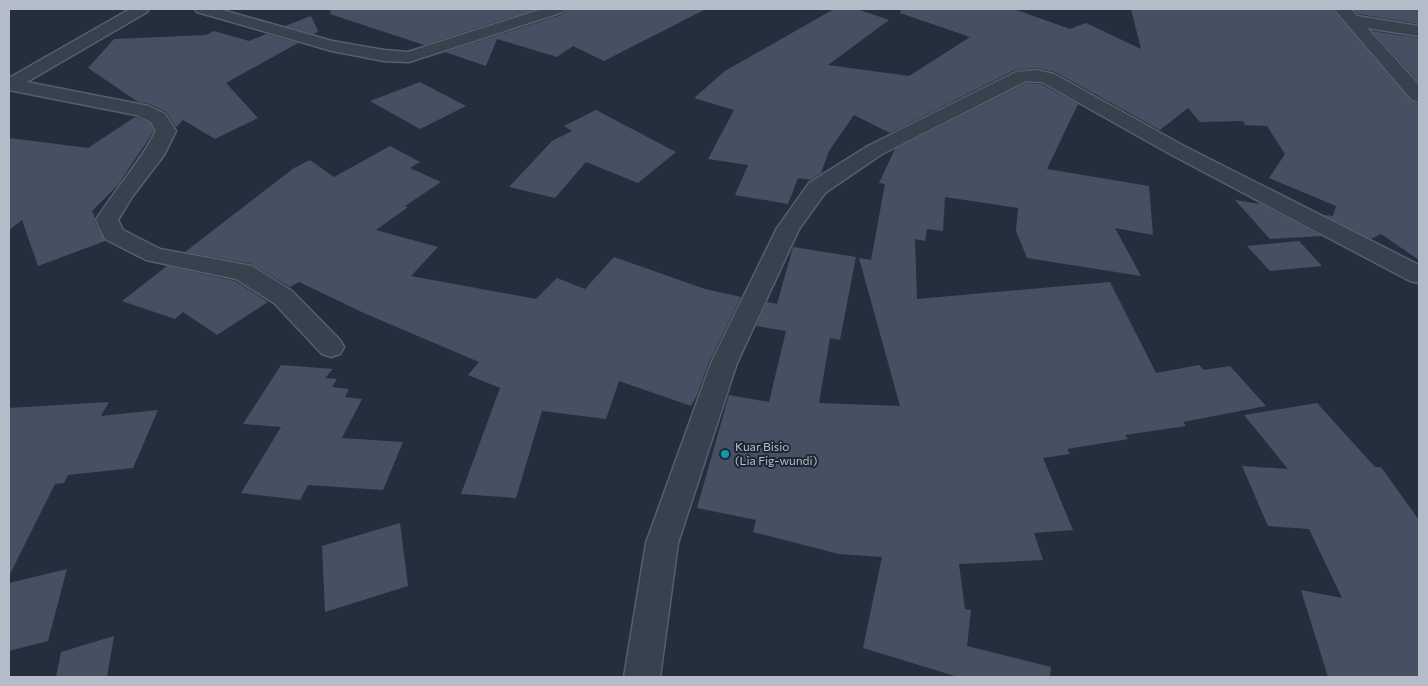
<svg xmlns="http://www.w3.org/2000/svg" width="1428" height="686" font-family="Commissioner,sans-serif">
	<rect width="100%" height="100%" fill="#242f3e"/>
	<path fill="#455162" d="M331,9H537L424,45L330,14Z
		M567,9H706L604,61L573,46L557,57L497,39L486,66L445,52L564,14Z
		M834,9H857L889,20L828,65L909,76L970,37L900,13L901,9H1014L1070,29L1086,23L1141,49L1131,9H1332L1411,101L1419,104V260L1381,234L1371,239L1324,215L1333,216L1336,206L1269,178L1285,154L1267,126L1245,125L1243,121L1200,122L1188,108L1160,130L1055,72L1036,68L1015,70L890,133L854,115L829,151L821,173L810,180L798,178L788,204L735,195L748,165L708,159L734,110L694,98L725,71Z
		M1353,9H1419V24L1358,14Z
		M311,16L318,31L314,34L285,26Z
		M214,31L249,41L266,34L298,43L226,83L258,118L215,139L183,120L176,127L166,112L150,104L138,102L88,68L114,39L206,35Z
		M1372,31L1419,38V82Z
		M420,82L466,106L420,129L370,101Z
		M1026,83L1041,84L1078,104L1047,169L1149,186L1153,235L1115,228L1141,276L1027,258L1016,231L1018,208L945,197L943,231L927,229L925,241L915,239L917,299L1110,282L1156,373L1199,365L1204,370L1230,366L1266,406L1183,422L1186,426L1125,435L1128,439L1067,449L1070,454L1043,458L1073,530L1034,533L1043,560L959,564L965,609L971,610L967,646L1051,667L1050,677H958L863,648L882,557L839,554L753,532L756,520L697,508L729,395L769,402L786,331L756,326L767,302L777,304L793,247L856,257L840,340L830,338L819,403L900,406L859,258L871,260L885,184L879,183L895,149Z
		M596,110L676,152L638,183L586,162L555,198L509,187L552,141L572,131L564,126Z
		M135,117L150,123L154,131L118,185L92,211L95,218L94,221L105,241L38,266L22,220L9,230V138L88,148Z
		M390,146L420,162L410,168L441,182L405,206L408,207L376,230L438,247L411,276L536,299L557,278L585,289L614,257L705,289L741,297L709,362L697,395L691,406L619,381L606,419L542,411L516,498L461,494L500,388L468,375L479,362L366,314L299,282L290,287L252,264L185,252L294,168L310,160L334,177Z
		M1235,200L1261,204L1322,236L1270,239Z
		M1299,241L1322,266L1270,271L1247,246Z
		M167,266L235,281L268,302L217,335L183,312L175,319L122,301Z
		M281,365L333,369L325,378L337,379L332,387L349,389L345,397L362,399L342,438L403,442L383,490L308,485L300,500L241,493L281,427L243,424Z
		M109,402L101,416L158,410L133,468L68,475L64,483L55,484L9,576V408Z
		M1317,403L1375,467H1381L1419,520V677H1328L1301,590L1342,598L1309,529L1268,526L1242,466L1288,469L1244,415Z
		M400,523L408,586L325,612L322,546Z
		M67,569L48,641L9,651V583Z
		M114,636L107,677H56L61,652Z"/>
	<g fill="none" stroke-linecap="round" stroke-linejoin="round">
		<defs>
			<path id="street" d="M130,9H149L147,12L27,82L149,106L165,114L176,131L164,155L132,197L118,220L123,230L160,249L252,266L292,291L340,340L344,347L340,354L331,357L322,354L274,303L236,279L146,260L105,239L96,220C115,189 140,163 156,131L151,122L136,115L9,90V78Z
				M195,9H219L332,41L384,50L408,52L542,9H565L563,12L409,62L384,61L332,51L197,12Z
				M1334,9H1351L1357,16L1419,26V36L1367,28L1419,85V102L1412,100Z
				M1036,70L1054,74L1184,146L1419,265V283L1410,281L1170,154L1042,82L1026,81L882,154L825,193L799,229L737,363L678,543L660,677H624L646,543L711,363L777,228L809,183L868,146L1016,72Z"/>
		</defs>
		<use href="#street" stroke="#565f6c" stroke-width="3"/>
		<use href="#street" fill="#38414e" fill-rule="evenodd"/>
	</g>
	<circle fill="#0f9aa8" stroke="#1d2633" stroke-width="2" cx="725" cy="454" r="5"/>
	<g text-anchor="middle" stroke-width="4" stroke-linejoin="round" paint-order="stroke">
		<g font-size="12" fill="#b4bcc9" stroke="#1d2633" text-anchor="start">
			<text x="735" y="451">Kuar Bisio<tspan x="735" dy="14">(Lia Fig-wundi)</tspan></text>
		</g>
	</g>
	<rect width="1428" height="686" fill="none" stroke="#b4bcc9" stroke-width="20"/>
</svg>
